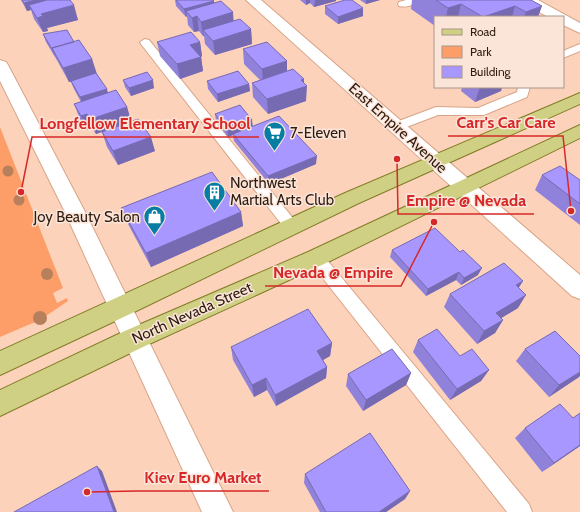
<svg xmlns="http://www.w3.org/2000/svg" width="580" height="512" font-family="Cabin,sans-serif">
	<rect width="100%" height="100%" fill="#fdd2bb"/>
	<path fill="#fd9e68" d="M0,127L63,288L53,293L57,303L67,298L68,301L40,320L0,337Z"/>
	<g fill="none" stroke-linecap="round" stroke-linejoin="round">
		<defs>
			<path id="service" d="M406,0H422C418,4 406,8 399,6L398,4L399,2Z
				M145,39L149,40L296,222L299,226L296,230L291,232L286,230L141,44L140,42Z
				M580,44V51L563,58V51Z
				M518,87H530L527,97L484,115H438L396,131L391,130L390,127L391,124L436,107L478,108L517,92Z
				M316,252L322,254L529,504L532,512H507L310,262L308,258L310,254Z"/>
			<path id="minor" d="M521,0H538L580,23V33L563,25V17H548L523,3Z
				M0,60L6,62L8,65L83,208L233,512H202L63,208L0,81Z"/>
			<path id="tertiary" d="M246,0H261L580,275V299L572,296Z"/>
			<path id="primary" d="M580,93V104L359,203L128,315L0,375V351L345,193Z
				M580,125V138L324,264L145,346L0,416V390L127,330L308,252Z"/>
		</defs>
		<use href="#service" stroke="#d8a488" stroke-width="2"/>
		<use href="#minor" stroke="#d8a488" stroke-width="2"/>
		<use href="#tertiary" stroke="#d8a488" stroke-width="2"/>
		<use href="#primary" stroke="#837c27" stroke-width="2"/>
		<use href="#service" fill="#fff" fill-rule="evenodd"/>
		<use href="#minor" fill="#fff" fill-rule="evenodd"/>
		<use href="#tertiary" fill="#fff" fill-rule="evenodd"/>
		<use href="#primary" fill="#d0d085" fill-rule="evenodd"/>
	</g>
	<g fill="#b7805c">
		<circle cx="8" cy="171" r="5.5"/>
		<circle cx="19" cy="200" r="5.5"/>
		<circle cx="47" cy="274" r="6"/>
		<circle cx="40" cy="318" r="7"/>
	</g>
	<path fill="#9082da" d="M21,0H70L78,20L47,28L48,31L43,32L34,19L31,10L27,11Z
		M175,0H213L214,3L234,21L251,29L252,44L215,55L205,44L204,36H203L199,31L194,32L188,25L187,16L186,17L176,6Z
		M300,0H336V1L314,7L310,3L306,5Z
		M360,0H380L366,4Z
		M412,0H531L538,17H435V26L411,9Z
		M325,6L363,8V16L338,24L325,14Z
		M43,34L74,42L92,59L96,73L108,93L127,107L131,121L155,151L118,165L107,147L102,132L96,134L92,128L86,130L80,119L74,104L81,102L74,89L71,82H69L58,62L46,42Z
		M157,42H200L202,56L201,57L203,71L180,79L160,56Z
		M243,49L287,61V71L304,79V83L306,101L268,114L253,97L252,83L260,80L244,64Z
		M123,80L154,88L131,96L125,87Z
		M207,81L249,84L250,91L218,102L208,89Z
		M462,87H502L501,91L475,102L461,91Z
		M215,114L253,126L316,164L269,184L234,141L233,135L228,137L216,121Z
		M542,175L580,180V225L535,190Z
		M121,208L241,212L243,226L151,267L127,222Z
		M392,250L478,275L461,285L456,280L426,296L390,257Z
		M519,288L518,308L501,318L503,320L495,333L477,344L444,307L450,294Z
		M418,340L460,356L489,370L481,381L450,400L413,352Z
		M332,343L330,356L323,360L327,367L326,378L276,406L267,390L254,397L233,360L231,347Z
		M525,349L579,377L549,397L516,361Z
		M411,373L406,385L363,411L346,386L348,374Z
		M573,418L580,446L542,472L515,438L525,428Z
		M305,474L410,491L405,499L386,512H320L304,483Z"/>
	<path fill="#766ab2" d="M36,0H62L29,5L31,10L27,11L24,3Z
		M306,0H310V3L306,5Z
		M315,0H336V1L314,7Z
		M366,0H380L366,4Z
		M214,1L215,9L186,11L187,16L186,17L184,9Z
		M461,4L458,17H446L448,8Z
		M74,5L78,20L47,28L48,31L43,32L37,18L41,14Z
		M515,6L512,17H484Z
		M542,6L538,17H524L526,12Z
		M363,8V16L338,24V17Z
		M233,12L234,27L203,30L204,36H203L201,22Z
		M197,16L199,31L194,32L192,18Z
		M251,29L252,44L215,55L213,41Z
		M200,42L202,56L201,57L203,71L180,79L177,64L190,45Z
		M52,49H53L55,57Z
		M92,59L97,74L69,82L63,68Z
		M287,61V75L263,84L262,69Z
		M304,79V87L307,86L306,101L268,114L267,99L301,80Z
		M153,80L154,88L131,96L129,88Z
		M249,84L250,91L218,102L217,94Z
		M480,87H502L501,91L475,102Z
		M107,89L109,97L83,105L80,97Z
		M127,107L131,121L96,134L91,119Z
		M87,114L92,128L86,130L81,116Z
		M252,120L253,128L233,134V135L228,137L227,129Z
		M151,137L155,151L118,165L113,151Z
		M317,156L316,164L269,184L268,176Z
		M241,212L243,226L151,267L146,253Z
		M482,268L478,275L461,285L464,278Z
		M459,272L456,280L426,296L428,289Z
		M523,281L515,294L516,285Z
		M526,295L518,308L488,326L496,313Z
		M503,320L495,333L477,344L484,331Z
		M332,343L330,356L316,364L317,351Z
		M327,367L326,378L276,406L275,395Z
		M489,370L481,381L450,400L457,389Z
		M580,372V376L579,377L549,397L559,385Z
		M411,373L406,385L363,411L366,400Z
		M266,378L267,390L254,397L252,385Z
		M580,445V446L542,472L554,463Z
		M97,466L102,471L117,512H114Z
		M410,491L405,499L386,512H379Z"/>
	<path fill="#a897fe" stroke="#766ab2" d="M22,0H36L24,3Z
		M47,0H70L74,5L41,14L43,16L37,18L29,5Z
		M176,0H213L214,1L184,9Z
		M345,0H352L363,8L338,17L325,6Z
		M436,0H531L542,6L526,12L515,6L483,17L461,4L448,8Z
		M221,1L233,12L201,22L197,16L192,18L186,11Z
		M240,19L251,29L213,41L203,30Z
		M67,30L74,42L52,48L53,49H52L43,34Z
		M191,32L200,42L190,45L201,57L177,64L157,42Z
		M79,40L92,59L63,68L52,48Z
		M267,42L287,61L262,69L243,49Z
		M293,69L304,79L301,80L307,86L267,99L252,83Z
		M238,71L249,84L217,94L207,81Z
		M147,72L153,80L129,88L123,80Z
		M96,73L107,89L80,97L71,81Z
		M116,90L127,107L91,119L87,114L81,116L74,104Z
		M240,105L252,120L227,129L215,114Z
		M279,116L317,156L268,176L233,134Z
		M138,119L151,137L113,151L102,132Z
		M560,166L580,180V204L542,175Z
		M212,172L241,212L146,253L121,208Z
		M435,228L460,252L463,250L482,268L464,278L459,272L428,289L392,250Z
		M504,263L523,281L516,285L526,295L496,313L503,320L484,331L450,294Z
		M308,309L332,343L317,351L327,367L275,395L266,378L252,385L231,347Z
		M437,329L460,356L472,349L489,370L457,389L418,340Z
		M555,331L580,356V372L559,385L525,349Z
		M392,349L411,373L366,400L348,374Z
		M560,404L573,418L580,413V445L554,463L525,428Z
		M370,433L410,491L379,512H326L305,474Z
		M97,466L114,512H14Z"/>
	<defs>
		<symbol id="supermarket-pin" viewBox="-11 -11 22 30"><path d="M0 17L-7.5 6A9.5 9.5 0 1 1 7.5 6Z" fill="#077da4" stroke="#fbe5d9"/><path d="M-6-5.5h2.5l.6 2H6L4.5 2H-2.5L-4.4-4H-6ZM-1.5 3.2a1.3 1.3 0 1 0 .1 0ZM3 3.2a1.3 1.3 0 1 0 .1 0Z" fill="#fff"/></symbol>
		<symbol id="building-pin" viewBox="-11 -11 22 30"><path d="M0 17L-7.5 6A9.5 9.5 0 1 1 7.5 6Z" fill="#077da4" stroke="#fbe5d9"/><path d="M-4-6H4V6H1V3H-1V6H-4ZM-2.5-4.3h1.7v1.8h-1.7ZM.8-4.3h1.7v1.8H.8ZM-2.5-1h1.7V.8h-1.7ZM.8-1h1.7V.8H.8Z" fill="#fff"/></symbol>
		<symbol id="shop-pin" viewBox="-11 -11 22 30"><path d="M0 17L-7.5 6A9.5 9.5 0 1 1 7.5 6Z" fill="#077da4" stroke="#fbe5d9"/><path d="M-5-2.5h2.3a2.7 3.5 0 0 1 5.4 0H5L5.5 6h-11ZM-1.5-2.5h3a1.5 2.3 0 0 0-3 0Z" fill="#fff"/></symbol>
	</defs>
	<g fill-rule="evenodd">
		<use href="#supermarket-pin" x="262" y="120" width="25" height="34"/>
		<use href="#building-pin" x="202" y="180" width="25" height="34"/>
		<use href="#shop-pin" x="142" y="204" width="25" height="34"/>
	</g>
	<g text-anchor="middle" stroke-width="3" stroke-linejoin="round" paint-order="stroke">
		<g font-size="15" fill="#2f1c11" stroke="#fbe5d9">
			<text transform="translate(398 128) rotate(42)" y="5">East Empire Avenue</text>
			<text transform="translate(192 313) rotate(-24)" y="5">North Nevada Street</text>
		</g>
		<g font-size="15" fill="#2f1c11" stroke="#fbe5d9" text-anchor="start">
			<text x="290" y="138">7-Eleven</text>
			<text x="230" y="188">Northwest<tspan x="230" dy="17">Martial Arts Club</tspan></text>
			<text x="140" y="222" text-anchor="end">Joy Beauty Salon</text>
		</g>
	</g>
	<path fill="none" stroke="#d62828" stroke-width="1.5" d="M571 211L563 136H448M21 192L32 137H259M397 159L398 214H534M434 222L401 286H265M87 492L136 491H269"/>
	<g fill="#d62828" stroke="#fbe5d9" stroke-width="1.5">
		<circle cx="571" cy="211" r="4"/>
		<circle cx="21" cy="192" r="4"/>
		<circle cx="397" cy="159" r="4"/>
		<circle cx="434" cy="222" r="4"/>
		<circle cx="87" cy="492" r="4"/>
	</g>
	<g font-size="16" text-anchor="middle" font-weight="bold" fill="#d62828" stroke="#fbe5d9" stroke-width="3" stroke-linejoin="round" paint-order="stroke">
		<text x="506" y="128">Carr's Car Care</text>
		<text x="145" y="129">Longfellow Elementary School</text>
		<text x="466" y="206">Empire @ Nevada</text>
		<text x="333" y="278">Nevada @ Empire</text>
		<text x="203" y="483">Kiev Euro Market</text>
	</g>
	<rect x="434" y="16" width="130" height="72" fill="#fbe5d9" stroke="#a99589"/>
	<rect x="442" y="29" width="20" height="6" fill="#d0d085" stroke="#a99589"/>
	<text x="470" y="36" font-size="12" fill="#2f1c11">Road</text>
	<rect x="442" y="46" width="20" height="12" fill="#fd9e68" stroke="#a99589"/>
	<text x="470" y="56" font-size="12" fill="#2f1c11">Park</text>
	<rect x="442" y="66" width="20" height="12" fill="#a897fe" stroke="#a99589"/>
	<text x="470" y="76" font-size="12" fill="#2f1c11">Building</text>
</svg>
